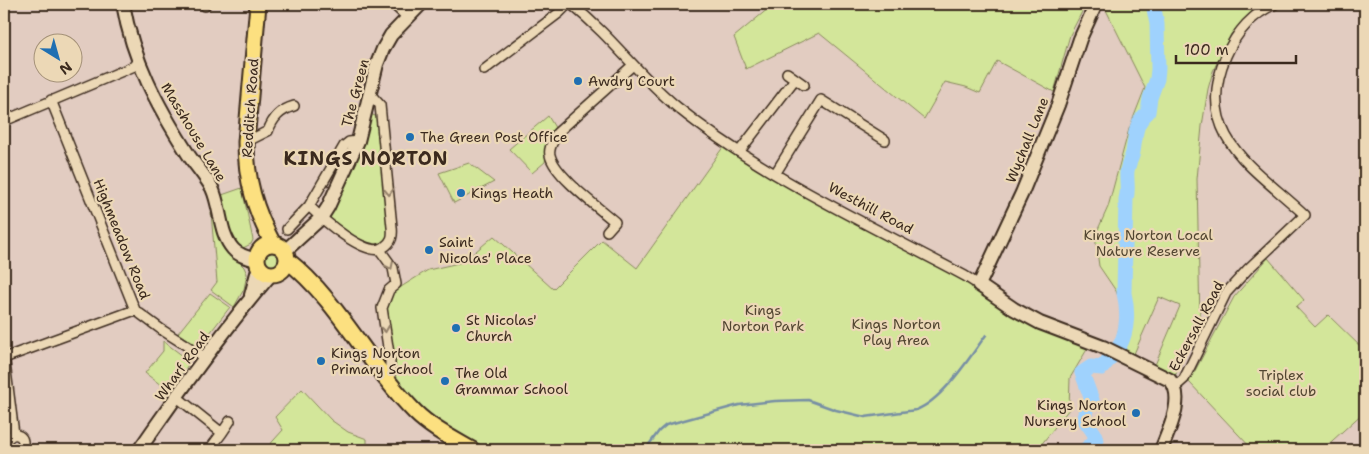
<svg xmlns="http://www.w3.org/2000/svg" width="1369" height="454" font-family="'Shantell Sans',sans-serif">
	<rect width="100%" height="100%" fill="#e2ccc1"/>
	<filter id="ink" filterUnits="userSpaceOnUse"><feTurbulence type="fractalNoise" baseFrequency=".02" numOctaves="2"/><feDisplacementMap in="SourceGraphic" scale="10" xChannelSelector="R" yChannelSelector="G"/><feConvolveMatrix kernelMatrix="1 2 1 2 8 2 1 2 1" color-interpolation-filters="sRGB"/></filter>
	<g filter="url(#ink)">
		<path fill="#d3e69a" stroke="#87885c" d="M766,4H1086L1070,35L1054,92L997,61L980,93L966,87L945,82L924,119L819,33L746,69L734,37L769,8Z
			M1105,4H1246L1252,11L1231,34L1213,71L1208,89L1202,126L1197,179L1200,323L1175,376L1155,365L1180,306L1159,297L1133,356L1115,345L1123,310L1116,291L1099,266L1095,236L1108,207L1129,129L1145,88L1104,6Z
			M370,114L378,117L384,189L390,234L387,242L371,247L347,233L328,216Z
			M548,116L557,131L547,149L545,162L532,173L509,149Z
			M726,143L775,175L971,285L1004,306L1089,346L1070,378L1069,409L1037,450H492L451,431L425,414L392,382L394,357L386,307L393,292L428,270L463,262L494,236L553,289L602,240L637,268Z
			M469,163L494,182L454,203L439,173Z
			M242,188L253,240L251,244L243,248C227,239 224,213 219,196Z
			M211,213L231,254L244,267L247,274L244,289L234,307L211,290L217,282Z
			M265 259a7 7 0 1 1 14 0a7 7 0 1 1-14 0Z
			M1268,258L1304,300L1296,307L1315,327L1328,315L1365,351V411L1322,450H1253L1189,382L1234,297Z
			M210,293L230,307L199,347L178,333Z
			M163,341L187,359L188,365L169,391L145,373L163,351Z
			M302,389L331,420L348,432L367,439V450H265L283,430L275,417Z
			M1097,445L1115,446L1121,450H1087Z"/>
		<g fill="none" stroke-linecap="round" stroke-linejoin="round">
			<path stroke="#778fa4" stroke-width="2.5" d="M645,450L659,431L666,425L739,405L775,401L808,400L836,410L865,417L916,410C943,400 969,358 986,335"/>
			<path stroke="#9fd2fd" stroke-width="15" d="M1085,450L1096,440L1094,433L1084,419L1086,409L1092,400L1082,373L1091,367L1102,368C1108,360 1115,353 1120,345C1128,330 1128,309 1124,293L1126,199C1129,189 1126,181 1127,171C1128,164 1132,158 1133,152C1136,135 1134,124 1148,112L1150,98L1157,79L1158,69L1157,24L1153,4"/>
			<defs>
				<path id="street" d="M393,4L407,17
					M571,4C582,13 592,22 602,32C627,57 650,85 677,107C762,176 868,224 965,276L979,285
					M205,6V4
					M484,70L559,13L568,4
					M787,73L804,85
					M51,100L135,310L162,330L206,358
					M4,121L139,64
					M358,141L349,142L344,146L309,206C321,218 368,260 384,247C392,242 393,236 392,227L380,105L371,95
					M246,142L268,131C273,118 280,110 294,106
					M739,152L795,79
					M775,174L821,100L885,140
					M287,229L309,206
					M607,231L615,222C599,208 554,175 550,155C548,148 554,140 557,133L633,65
					M380,250L393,268L396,284L389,290L382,308L390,360V382
					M4,355L14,434
					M4,358L135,310
					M1175,387L1184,379L1226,293L1248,269L1305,215C1255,168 1192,136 1226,56C1236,33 1252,14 1275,4
					M177,397L222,433L213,445
					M222,433L230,421
					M9,450L6,442C13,427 30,438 20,450"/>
				<path id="secondary" d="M123,4C133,61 157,105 188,154C195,165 205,176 212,188C221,207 219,233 233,249C239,256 249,258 257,260
					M1096,4L1080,39L1058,105L1022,193L979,285L1014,309L1040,323L1103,347L1170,380C1186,397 1168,432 1161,450
					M285,251L321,218L328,207L358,141L377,64L383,49L391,35L421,4
					M251,295L259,266
					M139,450C181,389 224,329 272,273"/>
				<path id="highway" d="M258,4L246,142C246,180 255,210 273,244
					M257 259a15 15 0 1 1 30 0a15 15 0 1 1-30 0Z
					M287,260C339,301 368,365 415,412C431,428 453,439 472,450"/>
			</defs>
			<use href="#street" stroke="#3b2a1e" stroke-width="12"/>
			<use href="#secondary" stroke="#3b2a1e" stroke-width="16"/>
			<use href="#highway" stroke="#3b2a1e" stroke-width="19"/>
			<use href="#street" stroke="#ecd8b6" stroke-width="9"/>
			<use href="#secondary" stroke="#ecd8b6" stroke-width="12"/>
			<use href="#highway" stroke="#fce080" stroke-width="15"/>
		</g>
		<defs><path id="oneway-chevron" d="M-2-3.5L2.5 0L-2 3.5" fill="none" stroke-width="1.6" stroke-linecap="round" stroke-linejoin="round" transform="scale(1.25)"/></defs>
		<g stroke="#94816a">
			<use href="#oneway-chevron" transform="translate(389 192) rotate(87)"/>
			<use href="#oneway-chevron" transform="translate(390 266) rotate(64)"/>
			<use href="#oneway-chevron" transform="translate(385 329) rotate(81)"/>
		</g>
	</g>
	<g fill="#1f6fb2" stroke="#ecd8b6" stroke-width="2">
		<circle cx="578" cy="81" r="5"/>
		<circle cx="410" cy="137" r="5"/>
		<circle cx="461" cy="193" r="5"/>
		<circle cx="429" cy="250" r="5"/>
		<circle cx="456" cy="328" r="5"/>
		<circle cx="321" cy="361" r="5"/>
		<circle cx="445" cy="381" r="5"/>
		<circle cx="1136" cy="413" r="5"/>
	</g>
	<g text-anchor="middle" stroke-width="4.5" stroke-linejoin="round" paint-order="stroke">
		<g font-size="14" fill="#3b2a1e" stroke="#ecd8b6" text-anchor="start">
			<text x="588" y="86">Awdry Court</text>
			<text x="420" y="142">The Green Post Office</text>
			<text x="471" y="198">Kings Heath</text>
			<text x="439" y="247">Saint<tspan x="439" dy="16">Nicolas' Place</tspan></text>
			<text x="466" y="325">St Nicolas'<tspan x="466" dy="16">Church</tspan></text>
			<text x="331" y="358">Kings Norton<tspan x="331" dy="16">Primary School</tspan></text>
			<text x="455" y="378">The Old<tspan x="455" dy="16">Grammar School</tspan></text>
			<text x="1126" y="410" text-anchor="end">Kings Norton<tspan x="1126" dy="16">Nursery School</tspan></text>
		</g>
		<g font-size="14" fill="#3b2a1e" stroke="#ecd8b6">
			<text transform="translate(355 93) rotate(-75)" y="5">The Green</text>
			<text transform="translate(250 108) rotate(-86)" y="5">Redditch Road</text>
			<text transform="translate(194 132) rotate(59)" y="5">Masshouse Lane</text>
			<text transform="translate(1027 140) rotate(-68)" y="5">Wychall Lane</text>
			<text transform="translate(871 208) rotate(28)" y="5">Westhill Road</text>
			<text transform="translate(122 239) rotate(68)" y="5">Highmeadow Road</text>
			<text transform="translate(1196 326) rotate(-62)" y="5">Eckersall Road</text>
			<text transform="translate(182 366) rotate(-54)" y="5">Wharf Road</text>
		</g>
		<g font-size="14" fill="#524631" stroke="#ecd8b6">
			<text x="1148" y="240">Kings Norton Local<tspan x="1148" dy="16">Nature Reserve</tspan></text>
			<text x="763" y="315">Kings<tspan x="763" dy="16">Norton Park</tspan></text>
			<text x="896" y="329">Kings Norton<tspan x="896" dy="16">Play Area</tspan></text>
			<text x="1281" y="380">Triplex<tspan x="1281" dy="16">social club</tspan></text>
		</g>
		<g font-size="19" font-weight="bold" letter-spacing="1" fill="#3b2a1e" stroke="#ecd8b6">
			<text x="366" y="165">KINGS NORTON</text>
		</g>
	</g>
	<rect width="1369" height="454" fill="none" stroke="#ecd8b6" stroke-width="20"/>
	<rect x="10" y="10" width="1349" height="434" fill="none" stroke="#3b2a1e" stroke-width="2" filter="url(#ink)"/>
	<g transform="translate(58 58) rotate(143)"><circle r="24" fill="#ecd8b6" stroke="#a59279"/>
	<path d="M0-4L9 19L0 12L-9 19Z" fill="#1f6fb2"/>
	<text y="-8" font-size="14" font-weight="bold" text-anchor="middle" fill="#3b2a1e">N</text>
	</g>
	<path d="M1176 55v8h120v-8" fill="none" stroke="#3b2a1e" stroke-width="2.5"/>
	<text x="1184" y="55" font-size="15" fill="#3b2a1e" stroke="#ecd8b6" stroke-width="4" paint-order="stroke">100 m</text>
</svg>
